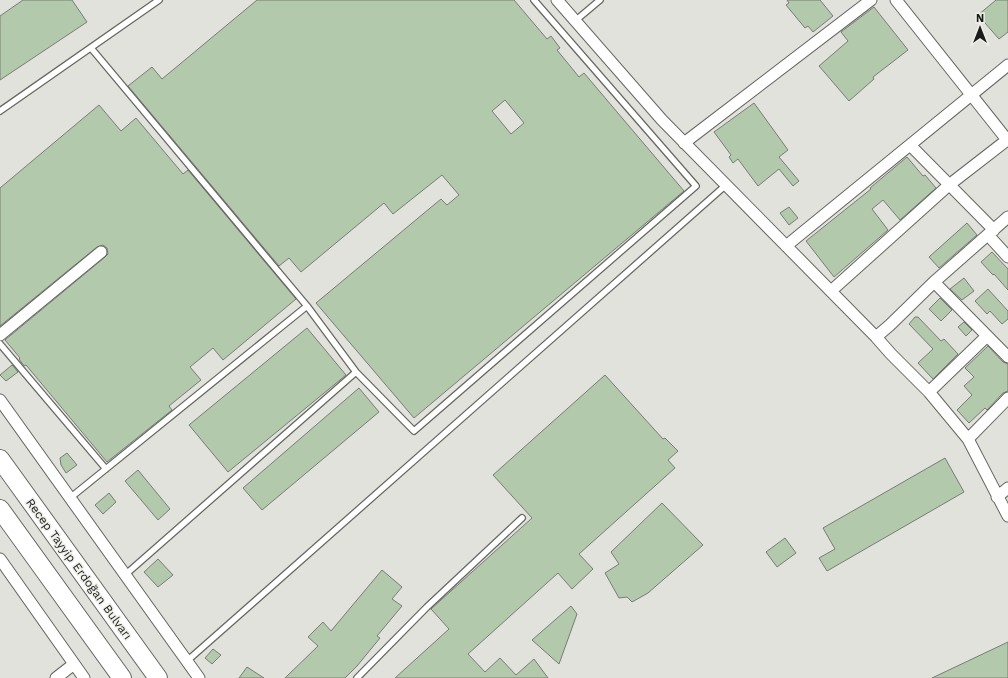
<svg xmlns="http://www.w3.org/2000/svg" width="1008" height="678" font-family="'Work Sans',sans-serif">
	<rect width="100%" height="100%" fill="#e1e2dc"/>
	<path fill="#b3c9ab" stroke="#787c77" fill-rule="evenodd" d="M23,0H72L87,22L0,80V16Z
		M257,0H514L547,39L551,36L560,48L557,50L579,77L584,73L684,191L414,418L316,303L441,199L447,205L459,195L442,175L393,214L384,203L301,272L289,258L279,266L128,86L152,67L162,79ZM505,100L524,123L511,134L492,111Z
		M787,0H820L833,16L813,32L808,26L805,28L786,5L789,3Z
		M996,0H1008V32L999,39L978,15Z
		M874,7L908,50L873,77L874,79L849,101L819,66L848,41L841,32Z
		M754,103L788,150L779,157L799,181L793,186L779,169L758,186L738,159L733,163L729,157L731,155L714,132Z
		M99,105L121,131L136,118L183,174L188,170L296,299L223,360L213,348L190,367L201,380L169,406L172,410L107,462L26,365L24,366L19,359L20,358L5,340L105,257L108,254L107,248L103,245L97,247L0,326V188Z
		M907,157L923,176L925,175L936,188L900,220L883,200L872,209L888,230L834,277L806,241L871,189L870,188Z
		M789,207L798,218L789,225L780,213Z
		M967,223L977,235L939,268L929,257Z
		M992,252L1008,269V290L994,274L993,275L981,262Z
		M964,278L974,291L962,300L950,289Z
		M988,289L1008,311V319L1002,324L990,311L987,314L975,301Z
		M940,298L952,310L941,321L929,309Z
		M915,317H918L941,341L944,339L958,354L933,379L918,363L933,349L909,324Z
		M964,322L972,330L966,336L958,327Z
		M307,328L346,375L228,472L189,425Z
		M988,346L1003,362L1008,364V391L1003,393L987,410L985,408L969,423L957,410L972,395L964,386L974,377L965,368Z
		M12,365L18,372L6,381L0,375Z
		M605,375L663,439L665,438L678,451L668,460L675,468L579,554L593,569L572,589L558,573L468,654L485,672L500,658L516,675L534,659L548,678H395L449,629L431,609L532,518L493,475Z
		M359,388L379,412L262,510L243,488Z
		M67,453L77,465L66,473L61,465L60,458Z
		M945,458L964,492L827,571L819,558L835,549L823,528Z
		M138,470L170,509L158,520L125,481Z
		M109,493L116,502L103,514L95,505Z
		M662,503L703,545L648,593L632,602L627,597L619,598L605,573L619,564L611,552Z
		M785,538L796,553L777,567L766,552Z
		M158,559L173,575L158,587L144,572Z
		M382,570L402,587L392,599L402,606L377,636L380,638L357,666L345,678H285L318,646L308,637L323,622L331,631Z
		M571,606L577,614L559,664L532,640Z
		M1008,642V678H932Z
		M213,649L221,655L212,664L205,658Z
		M247,667L264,678H239Z"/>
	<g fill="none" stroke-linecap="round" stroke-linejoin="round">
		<defs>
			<path id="service" d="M575,21L600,0
				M91,48L307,306L356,372L414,431L696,186L534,0
				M0,111L159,0
				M0,344L106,469
				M70,498L307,306
				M125,575L356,372
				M187,661L726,185
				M357,678L427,607L522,518"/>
			<path id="minor" d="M557,0L662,120L876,337L891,354L929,392L968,439L1008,516
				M896,0L1008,141
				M684,143L871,0
				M910,145L994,230
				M988,235L1008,257
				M786,246L1008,65
				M934,282L1008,357
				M831,291L949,185L1007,140
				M0,335L101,252
				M876,337L890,325L934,282L1008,217
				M929,392L987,336
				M0,400L199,678
				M968,439L1008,398
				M997,497L1008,488
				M0,559L84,678
				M56,678L74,664"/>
			<path id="trunk" d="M0,459L158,678
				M0,509L122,678"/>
		</defs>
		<use href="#service" stroke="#666761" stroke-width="8"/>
		<use href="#minor" stroke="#666761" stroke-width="13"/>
		<use href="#trunk" stroke="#666761" stroke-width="20"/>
		<use href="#service" stroke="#fff" stroke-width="5.5"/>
		<use href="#minor" stroke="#fff" stroke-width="11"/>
		<use href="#trunk" stroke="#fff" stroke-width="18"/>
	</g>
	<g text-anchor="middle" stroke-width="3" stroke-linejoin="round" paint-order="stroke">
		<g font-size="12" fill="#1b1b19" stroke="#eeefe9">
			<text transform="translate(79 569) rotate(54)" y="4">Recep Tayyip Erdoğan Bulvarı</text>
		</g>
	</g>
	<g transform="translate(980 28)" stroke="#eeefe9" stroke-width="3" paint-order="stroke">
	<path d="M0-3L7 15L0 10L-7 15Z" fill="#1b1b19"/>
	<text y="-6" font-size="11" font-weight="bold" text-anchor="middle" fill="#1b1b19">N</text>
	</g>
</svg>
